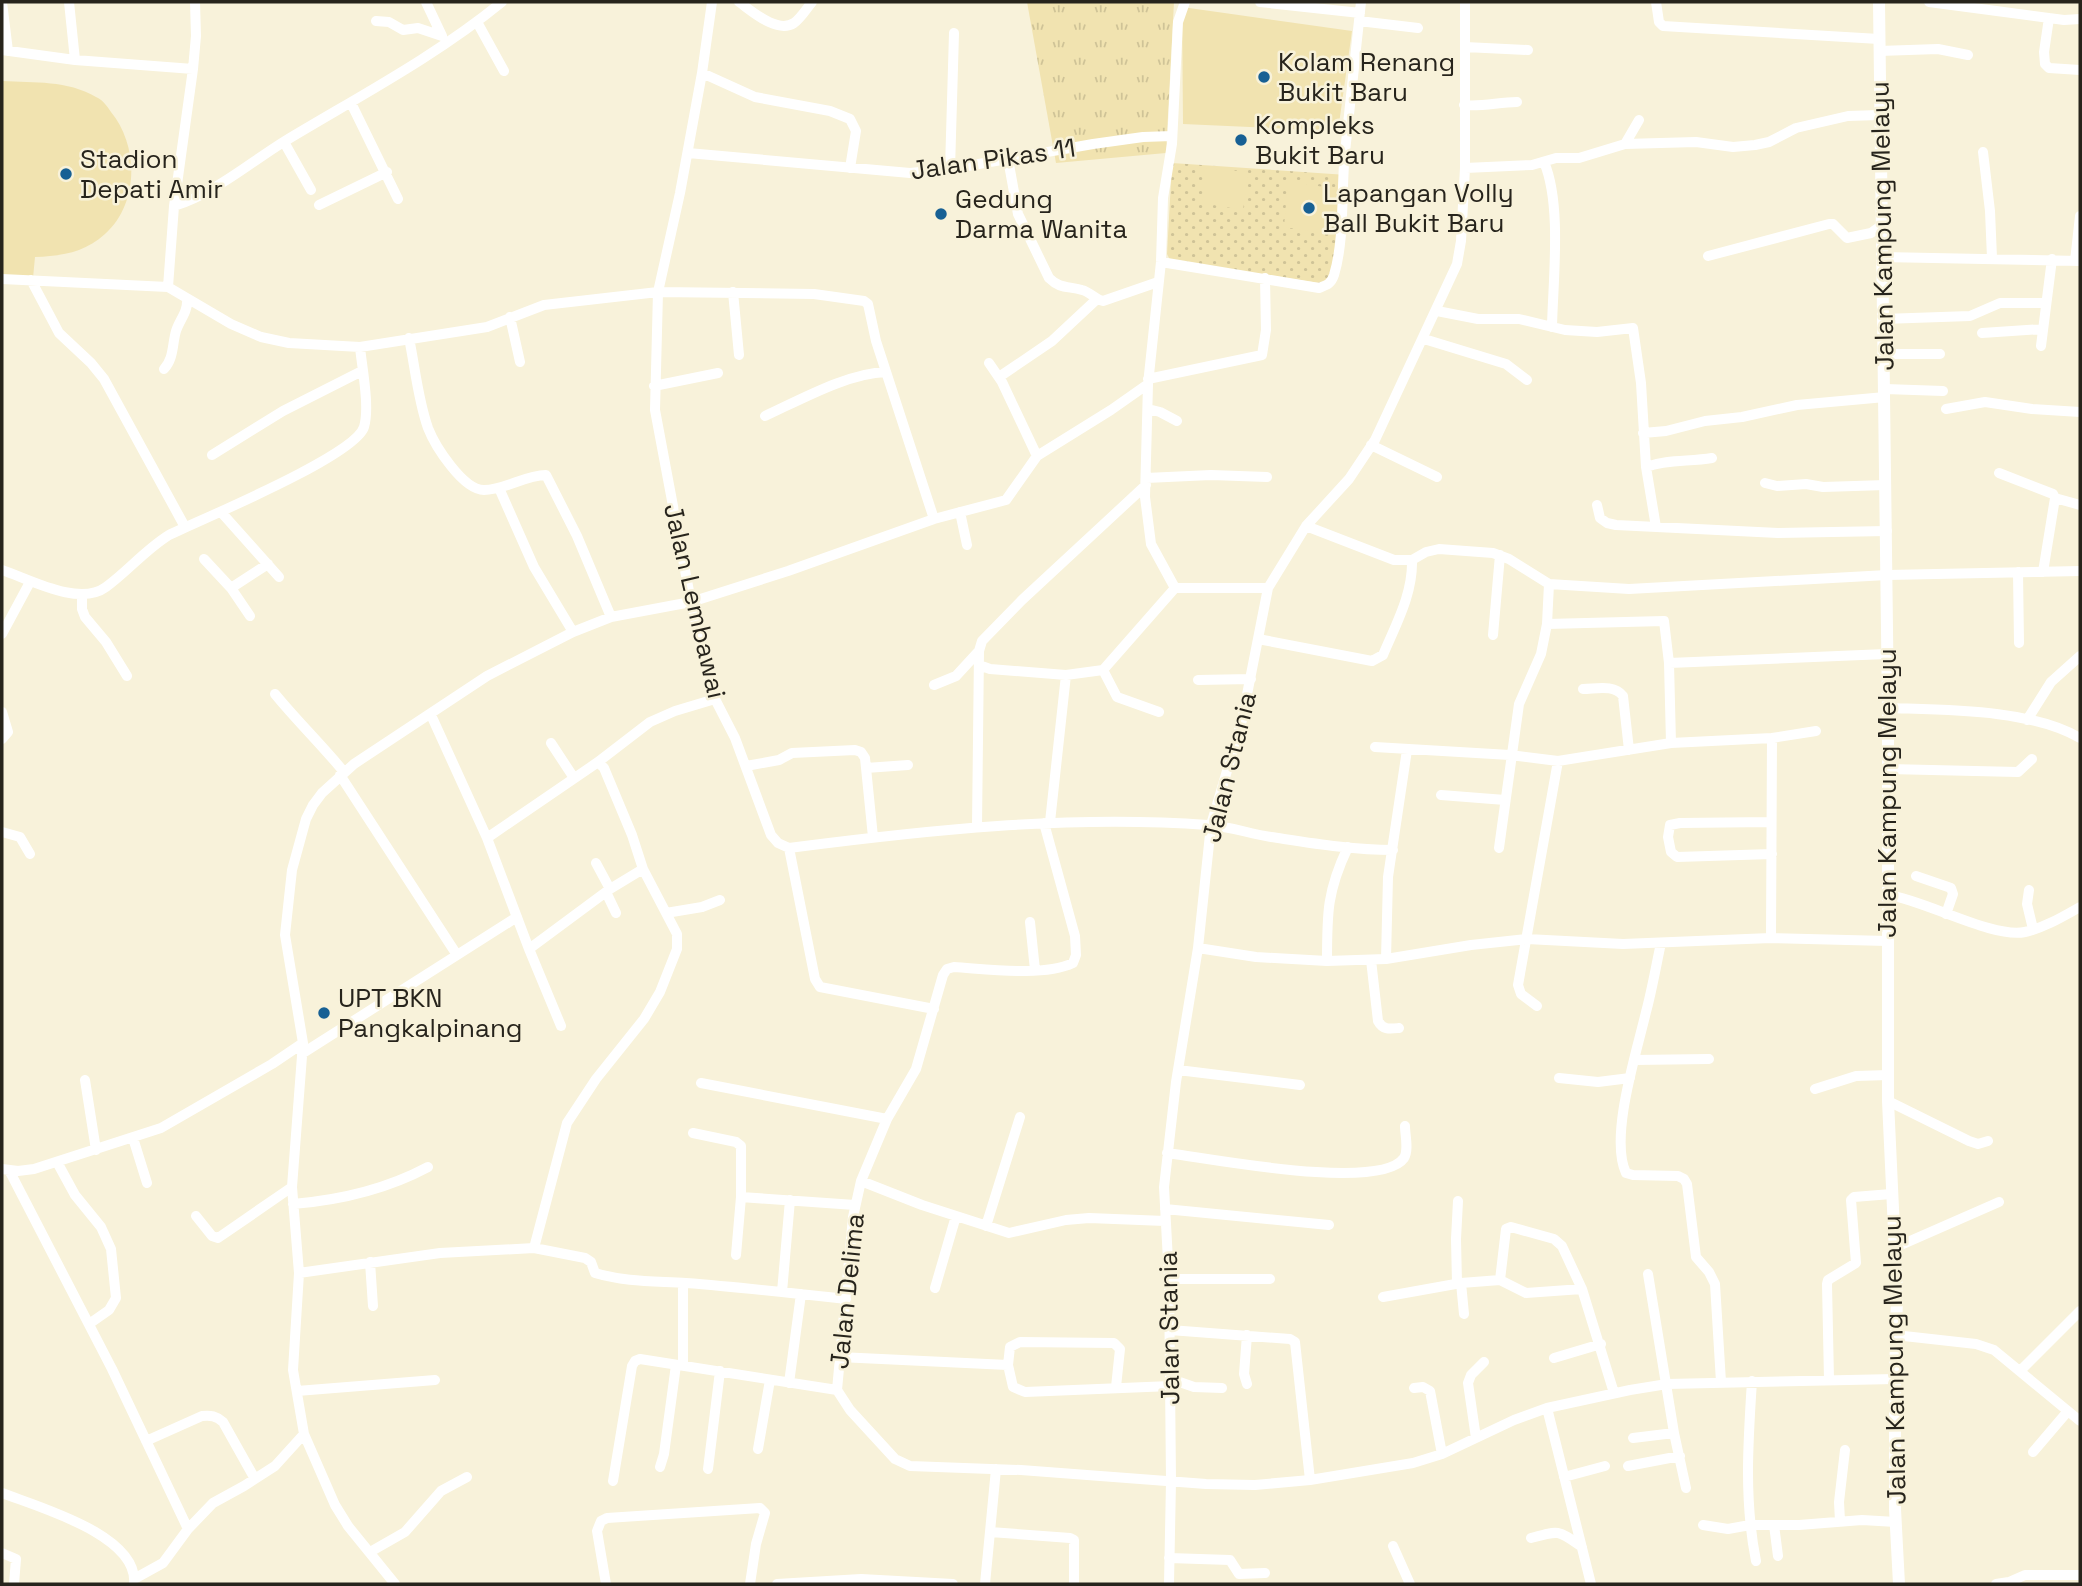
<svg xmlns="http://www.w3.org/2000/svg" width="2082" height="1586" font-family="'Space Grotesk',sans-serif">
	<defs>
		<pattern id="grass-dots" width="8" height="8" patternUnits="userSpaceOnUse" patternTransform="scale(1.75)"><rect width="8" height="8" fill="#f1e3b0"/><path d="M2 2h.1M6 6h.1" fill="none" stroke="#cfc397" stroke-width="1.8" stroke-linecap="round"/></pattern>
		<pattern id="park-tufts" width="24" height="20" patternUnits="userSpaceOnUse" patternTransform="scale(1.75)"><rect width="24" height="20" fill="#f1e3b0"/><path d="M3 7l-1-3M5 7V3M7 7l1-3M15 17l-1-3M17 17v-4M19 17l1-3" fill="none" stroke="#cfc397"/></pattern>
	</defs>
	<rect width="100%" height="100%" fill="#f8f2da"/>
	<path fill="url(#grass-dots)" d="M1172,163L1347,175L1332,285L1170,260L1167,254Z"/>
	<path fill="url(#park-tufts)" d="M1027,2H1174L1166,153L1056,163Z"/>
	<path fill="#f1e3b0" d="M1182,7L1352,31L1338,131L1183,124Z
		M2,81C35,83 67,80 96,97C103,100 107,106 111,112C139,146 139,204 105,234C84,253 61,256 35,257L33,278L2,277Z
		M1205,168L1248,172L1243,210L1202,203Z
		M1288,181L1336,189L1329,234L1284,227Z"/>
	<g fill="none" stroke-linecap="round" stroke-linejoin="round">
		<path stroke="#fff" stroke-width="10" d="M2,2L8,51
			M69,2L75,60
			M426,2L442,36
			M712,2L702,73L680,193L658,292L655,410L691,602L710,683L715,699L735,738L771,835L778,843L789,848C928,830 1067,815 1208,825C1229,826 1250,834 1271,837C1311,843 1352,850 1393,850
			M739,2C752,11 777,34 794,23C801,18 807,8 812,2
			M1185,2L1178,22L1172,144L1163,198L1161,262L1148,384L1145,497L1151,544L1175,588H1268
			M1260,2L1360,13
			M1656,2L1659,22L1663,26L1879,39
			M1929,2L2064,20L2080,19
			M2049,18L2044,52L2045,64L2049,68L2080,70
			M376,21L389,22L403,30L418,28L442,36
			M1359,21L1418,28
			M477,22L504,71
			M1465,47L1528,50
			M2,50L75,60L193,69L174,206
			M1879,51L1938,49L1968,55
			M193,69L196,36L195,2
			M702,73L755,97L830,111L850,119L856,131L850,168
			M351,103L398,199
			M1464,105C1482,107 1499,102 1517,102
			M284,142L311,190
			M1625,144L1696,142L1733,147L1755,145L1769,142L1796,128L1848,116L1880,115
			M1983,152L1990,211L1992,258
			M688,153L910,173L950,169L1093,144L1143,137L1172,136
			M1008,159L1018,214L1049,278C1060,289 1068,286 1082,290C1090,292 1095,299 1103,301L1158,282
			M1544,162C1562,204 1553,280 1552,327
			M1465,168L1532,165L1556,158H1579L1625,144L1639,120
			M950,169L954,33
			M319,205L387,172
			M1708,256L1829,224H1833L1847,238L1871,233L1882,225
			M1882,257L2080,261
			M2075,261L2080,216
			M1161,262L1319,288C1327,285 1331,284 1334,275C1345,239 1341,189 1345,152C1350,102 1356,52 1361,2
			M2,279L168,287L174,206C215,193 248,164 285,141C358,97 436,56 502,2
			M31,280L59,333L91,363L104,379L185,527
			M168,287L231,324L261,337L289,343L360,347L487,327L544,305L658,292L814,294L864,301L868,304L876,341L934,519
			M733,292L739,355
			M1437,311L1478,319H1519L1565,330L1597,332L1633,328L1641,383L1646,467L1656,527
			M510,317L520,362
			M1883,319L1970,316L2000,303H2046
			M1982,333L2043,329
			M409,338C415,367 418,400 428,428C435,446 463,490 484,490C505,490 525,475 546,475L577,536L611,617
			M1424,339L1506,364L1527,380
			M2041,346L2052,259
			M1884,354H1940
			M989,363L1002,382L1037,456
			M164,369C174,358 172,345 176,331C180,319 188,312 187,299
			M999,377L1052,341L1097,299
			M1148,379L1262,355L1266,330L1265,278
			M654,386L718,373
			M1885,389L1943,391
			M1148,409L1160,412L1177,421
			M1946,409L1985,402L2032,409L2080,412
			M765,416C800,400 848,373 886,372
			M1643,433L1666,431L1705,421L1742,417L1797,405L1885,397
			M1371,445L1437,477
			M212,455L283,411L362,371
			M1646,467C1668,459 1689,462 1712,458
			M1999,473L2053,494L2055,498L2043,572
			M1146,478L1211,475L1267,477
			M1765,483L1777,486L1806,484L1823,487L1886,485
			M499,488L534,567L573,632
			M2055,498L2080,505
			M1597,505L1600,518L1607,523L1616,525L1778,533L1887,531
			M221,512L279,577
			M960,512L967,545
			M1306,526L1394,560H1412L1426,552L1439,549L1493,553L1509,559L1549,584L1629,589L1887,575L2080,571
			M204,559L231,588L268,564
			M2,570C29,579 79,607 106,587C128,571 145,550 169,535C202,519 355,456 364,427C370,407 362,368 360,347
			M2018,572L2019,643
			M231,588L250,616
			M82,594V609L85,617L106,642L127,676
			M1547,624L1664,621L1669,663L1671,743
			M2,634L30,582
			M1493,635L1500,555
			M1258,639L1372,661L1383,655C1396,624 1413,594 1412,560
			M1669,663L1886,654
			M979,665L990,669L1066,675L1103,670L1175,588
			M1103,670L1117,697L1159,712
			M1198,680L1251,679
			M934,685L956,676L979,651
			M1583,689C1596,689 1614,684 1623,696L1629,750
			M275,694C297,721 322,745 344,772
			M1888,708C1945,710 2031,709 2080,738
			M2,712L8,732L2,739
			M431,715L487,838L529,949L561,1026
			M2027,720L2051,682L2080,656
			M1772,738L1816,731
			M551,743L574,778
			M1375,747L1510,755L1558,761L1671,743L1772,738L1771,938
			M746,766L779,760L792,753L855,750L861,752L865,758L873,837
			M866,768L908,765
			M1888,769L2018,772L2032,759
			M340,775L457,955
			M1441,795L1505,800
			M1050,822L1066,675
			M1771,822L1680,823L1670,825L1668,837L1671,852L1677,857L1772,854
			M977,827L979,651L982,641L1022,600L1146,485
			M2,832L20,837L30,854
			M487,838L598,762L650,722L675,711L715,699
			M789,848L815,979L820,987L934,1009
			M1499,848L1519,704L1541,654L1547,624L1549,584
			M596,863L610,889
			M1916,876L1951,888L1953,894L1946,914
			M2029,890L2027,904L2033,929
			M606,892L616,913
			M1888,895C1925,900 1993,939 2025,932C2044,928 2064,916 2080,907
			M666,913L702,907L720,900
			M1030,922L1035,970
			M1661,943C1656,966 1652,990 1646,1012C1637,1051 1609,1137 1626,1173L1633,1175L1678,1176L1684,1179L1687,1184L1696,1257L1709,1272L1715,1284L1721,1382
			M1198,948L1256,957L1327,961L1386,959L1471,945L1527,939L1623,944L1771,938L1887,941
			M529,949L610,889L643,869
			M1386,959L1388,877L1407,750
			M1371,960L1378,1021C1383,1030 1389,1029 1399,1028
			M1327,961C1327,913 1327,891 1348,847
			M1537,1006L1521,994L1518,985L1558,761
			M303,1043L292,1187L299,1273L293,1370L304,1434L335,1505L348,1526L395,1584
			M303,1053L517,917
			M1634,1060L1709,1059
			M1178,1070L1300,1085
			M1559,1078L1598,1082L1630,1078
			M85,1080L96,1150
			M701,1083L887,1119
			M1815,1089L1856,1076L1889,1075
			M1888,1101L1969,1141L1978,1144L1988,1141
			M693,1133L736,1142L741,1146V1197L855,1205
			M133,1138L147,1183
			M1167,1153C1208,1158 1380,1192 1404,1158C1409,1150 1405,1135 1405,1126
			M57,1162L75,1195L101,1227L111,1249L116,1298L109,1310L89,1324
			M2,1169L18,1171L34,1169L161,1128L272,1064L303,1043L285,935L292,870L306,819L313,805L322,793L354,764L487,676L573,632L611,617L691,602L788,571L934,519L1006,500L1037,456L1111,410L1148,384
			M9,1170L112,1369L188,1529
			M861,1181L887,1119L916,1069L943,975L947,969L954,967C987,969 1043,977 1073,963L1076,955L1075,936L1044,823
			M293,1204C341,1200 385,1190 428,1167
			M1165,1209L1329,1225
			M196,1216L212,1236L218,1238L292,1187
			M1165,1221L1089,1218L1066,1220L1009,1233L922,1205L861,1181L853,1217L837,1390L850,1410L895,1459L910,1466L1021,1470L1206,1484L1255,1485L1310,1480L1413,1463L1442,1454L1514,1420L1547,1408L1630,1390L1667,1384L1895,1379
			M986,1226L1020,1117
			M534,1248L567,1123L596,1079L644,1019L660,992L677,949V934L643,869L632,835L604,768L598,762
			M1894,1248L1999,1202
			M736,1255L741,1197
			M370,1262L373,1306
			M299,1273L440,1253L534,1248L585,1258L591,1262L595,1273C625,1282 655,1281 686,1283C739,1287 792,1293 846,1299
			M1648,1274L1674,1433L1686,1488
			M1169,1279H1270
			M1457,1283L1456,1239L1458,1201
			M1461,1283L1464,1314
			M935,1288L956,1216
			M1582,1289L1526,1293L1500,1280L1506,1229L1511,1227L1554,1239L1562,1246L1582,1289L1614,1393
			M782,1292L790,1200
			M1383,1297L1461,1283L1500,1280
			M1170,1330L1290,1339L1295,1342L1310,1480
			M1895,1335L1976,1344L1994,1350L2080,1421
			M839,1357L1008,1365L1013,1387L1025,1392L1171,1386
			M1554,1358L1601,1344
			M683,1365V1283
			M1008,1365L1010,1347L1020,1342L1114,1343L1120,1349L1116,1387
			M2020,1371L2080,1311
			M1171,1379L1194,1387L1222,1388
			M1829,1380L1827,1284L1828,1280L1856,1263L1851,1200L1854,1197L1891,1194
			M1752,1381C1748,1442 1744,1501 1756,1561
			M789,1383L801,1294
			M1247,1384L1244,1374L1247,1335
			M1414,1388L1423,1387L1430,1391L1442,1454
			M297,1391L435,1380
			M1547,1408L1591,1584
			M1476,1438L1468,1383L1471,1375L1484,1362
			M1633,1438L1674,1433
			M146,1441L202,1416C211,1415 216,1416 223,1422L255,1479
			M758,1449L770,1380
			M2033,1452L2068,1411
			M1628,1466L1680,1456
			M660,1467L664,1454L676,1365
			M708,1469L720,1371
			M1564,1477L1605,1466
			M613,1481L632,1366L635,1361L640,1359L837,1390
			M2,1493C38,1507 139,1535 134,1584
			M1840,1521L1839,1502L1845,1450
			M1703,1525L1728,1529L1750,1525H1799L1862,1520L1896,1522
			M1774,1525L1778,1556
			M990,1532L1070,1538L1074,1540V1584
			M1531,1538C1560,1530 1558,1530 1582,1547
			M1393,1546L1410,1584
			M370,1552L405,1532L441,1491L467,1477
			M2,1553L16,1559L14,1584
			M1169,1558L1230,1560L1239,1574L1265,1573
			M134,1579L163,1563L188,1529L213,1503L244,1486L275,1466L304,1434
			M606,1584L597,1531L601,1521L607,1518L760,1508L765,1513L756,1544L750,1584
			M777,1584L861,1579L953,1584
			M985,1584L996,1469
			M1169,1584L1171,1481L1169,1279L1164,1187L1176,1082L1198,948L1211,825L1242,720L1268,588L1306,526L1349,479L1375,440L1457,264L1461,241L1465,168V2
			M1996,1584L2009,1582L2025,1575H2080"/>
		<path stroke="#fff" stroke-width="12" d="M1879,2L1888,708V1101L1897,1295L1895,1379V1509L1899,1584"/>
	</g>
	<g fill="#176094" stroke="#f8f2da" stroke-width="2.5">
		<circle cx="1264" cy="77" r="7"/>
		<circle cx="1241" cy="140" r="7"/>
		<circle cx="66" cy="174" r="7"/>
		<circle cx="1309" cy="208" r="7"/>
		<circle cx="941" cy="214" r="7"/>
		<circle cx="324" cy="1013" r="7"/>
	</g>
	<g text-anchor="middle" stroke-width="5" stroke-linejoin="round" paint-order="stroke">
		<g font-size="26" fill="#27241c" stroke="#f8f2da" text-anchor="start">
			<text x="1278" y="71">Kolam Renang<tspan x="1278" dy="30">Bukit Baru</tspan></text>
			<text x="1255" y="134">Kompleks<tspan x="1255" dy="30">Bukit Baru</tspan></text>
			<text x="80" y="168">Stadion<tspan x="80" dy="30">Depati Amir</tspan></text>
			<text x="1323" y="202">Lapangan Volly<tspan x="1323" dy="30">Ball Bukit Baru</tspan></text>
			<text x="955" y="208">Gedung<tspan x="955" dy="30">Darma Wanita</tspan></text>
			<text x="338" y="1007">UPT BKN<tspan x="338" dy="30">Pangkalpinang</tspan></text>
		</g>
		<g font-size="26" fill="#27241c" stroke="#f8f2da">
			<text transform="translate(993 159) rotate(-8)" y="9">Jalan Pikas 11</text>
			<text transform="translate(1882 226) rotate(-91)" y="9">Jalan Kampung Melayu</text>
			<text transform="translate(695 601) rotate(77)" y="9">Jalan Lembawai</text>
			<text transform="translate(1229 767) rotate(-76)" y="9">Jalan Stania</text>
			<text transform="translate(1887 793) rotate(-90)" y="9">Jalan Kampung Melayu</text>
			<text transform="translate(847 1291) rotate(-84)" y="9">Jalan Delima</text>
			<text transform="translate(1169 1328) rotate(-91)" y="9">Jalan Stania</text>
			<text transform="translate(1894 1360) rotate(-91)" y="9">Jalan Kampung Melayu</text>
		</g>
	</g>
	<rect width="2082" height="1586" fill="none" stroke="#27241c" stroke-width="7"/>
</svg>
